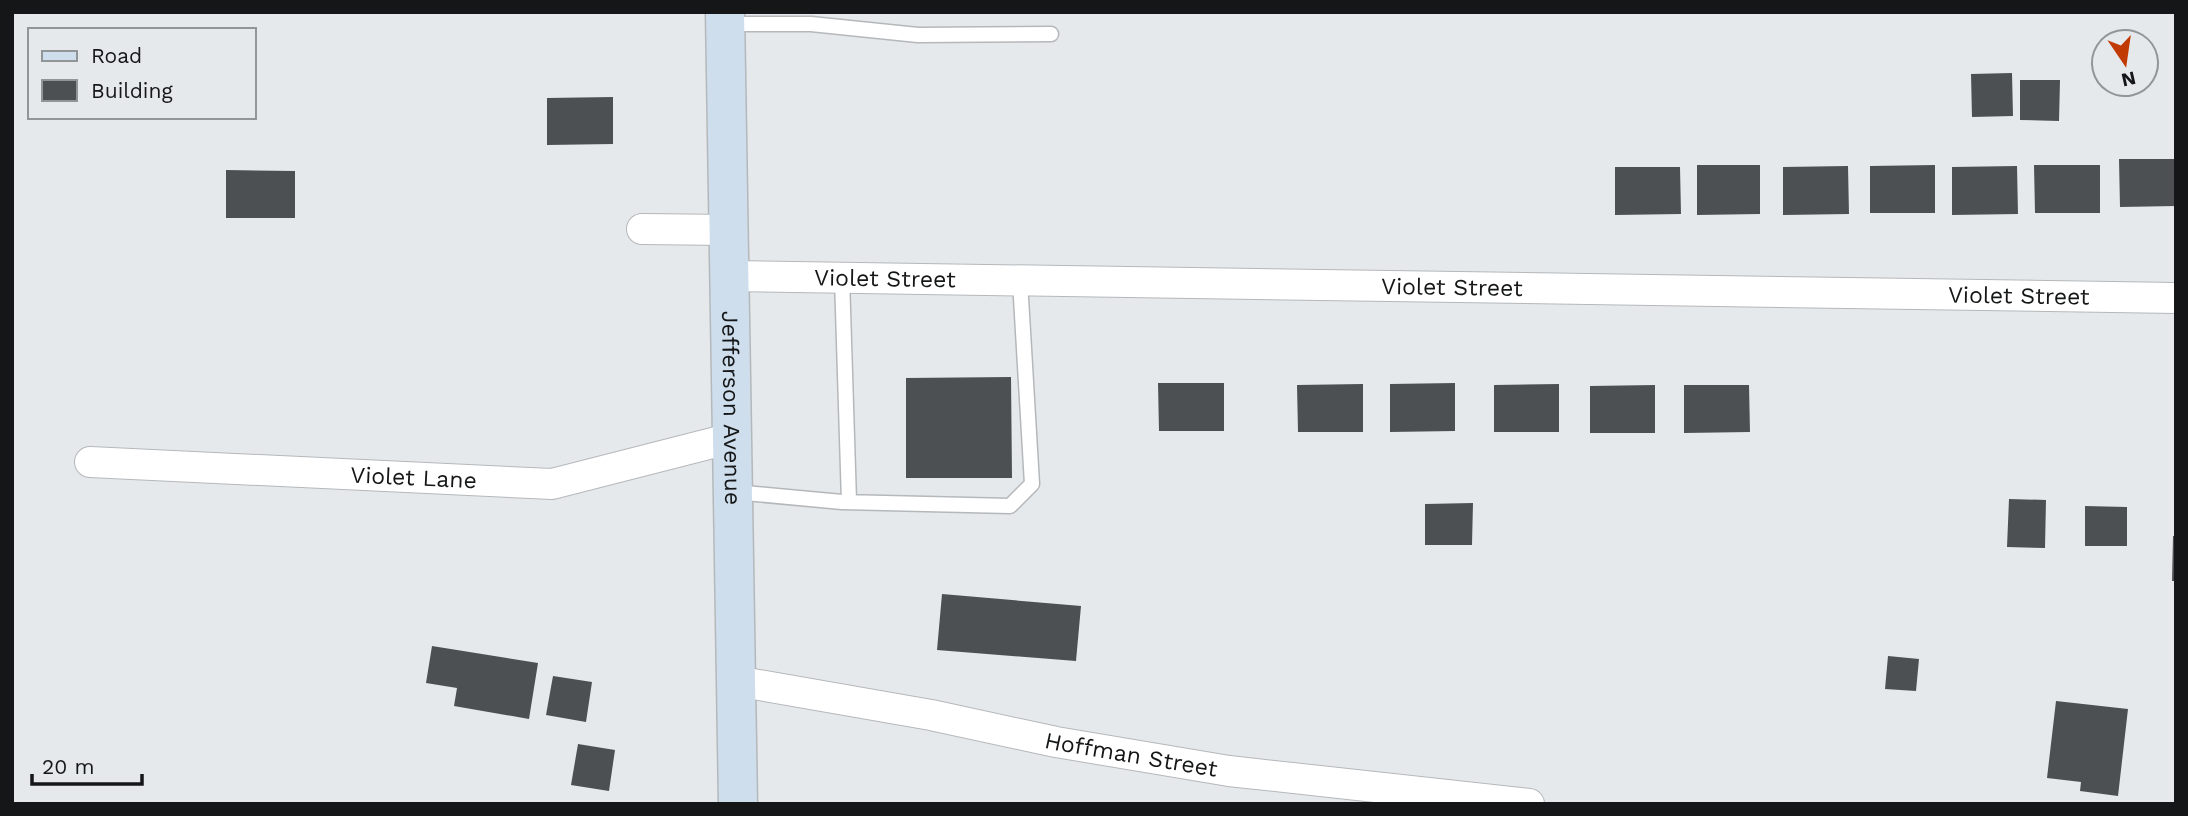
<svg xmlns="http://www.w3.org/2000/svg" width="2188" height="816" font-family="'Work Sans',sans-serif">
	<rect width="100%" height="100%" fill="#e5e9ec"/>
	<path fill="#4d5053" d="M2012,73L2013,116L1972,117L1971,74Z
		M2020,80H2060L2059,121L2020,120Z
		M613,97V144L547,145V98Z
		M2119,159H2176V206L2120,207Z
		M1697,165H1760V214L1697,215Z
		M1935,165V213H1870V166Z
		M2034,165H2100V213H2035Z
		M1848,166L1849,214L1783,215V167Z
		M2017,166L2018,214L1952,215V167Z
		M1615,167H1680L1681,214L1615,215Z
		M226,170L295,171V218H226Z
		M1011,377L1012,478H906V378Z
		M1158,383H1224V431H1159Z
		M1455,383V431L1390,432V384Z
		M1363,384V432H1298L1297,385Z
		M1559,384V432H1494V385Z
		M1655,385V433H1590V386Z
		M1684,385H1749L1750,432L1684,433Z
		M2009,499L2046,500L2045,548L2007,547Z
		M1473,503L1472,545H1425V504Z
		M2085,506L2127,507V546H2085Z
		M2173,536H2176V581H2172Z
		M942,594L1081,606L1076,661L937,650Z
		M432,646L538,663L529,719L454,706L457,688L426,683Z
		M1888,656L1919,659L1916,691L1885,689Z
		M553,676L592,682L586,722L546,715Z
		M2056,701L2128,709L2118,796L2080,791L2081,782L2047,778Z
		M578,744L615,750L609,791L571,785Z"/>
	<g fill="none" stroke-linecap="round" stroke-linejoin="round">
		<defs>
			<path id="service" d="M727,24H811L918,35L1051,34
				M842,278L849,502
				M734,492L842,502L1010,506L1032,484L1020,281"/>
			<g id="minor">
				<path d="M642,229L729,230"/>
				<path id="s1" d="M729,276L2176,298"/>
				<path id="s2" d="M90,462L552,484L732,438"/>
				<path id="s3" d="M736,681L931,715L1056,742L1229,771L1529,804"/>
			</g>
			<g id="secondary">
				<path id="s4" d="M725,12L738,804"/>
			</g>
		</defs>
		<use href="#service" stroke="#b5b8bb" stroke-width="17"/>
		<use href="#minor" stroke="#b5b8bb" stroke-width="32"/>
		<use href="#secondary" stroke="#b5b8bb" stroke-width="41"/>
		<use href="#service" stroke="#fff" stroke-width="14"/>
		<use href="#minor" stroke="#fff" stroke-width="30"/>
		<use href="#secondary" stroke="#cedeec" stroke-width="38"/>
	</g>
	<g text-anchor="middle" stroke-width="7" stroke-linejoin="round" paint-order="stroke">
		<g font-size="23" fill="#151617" stroke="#e5e9ec">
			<text dy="8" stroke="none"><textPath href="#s1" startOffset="156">Violet Street</textPath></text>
			<text dy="8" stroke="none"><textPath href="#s1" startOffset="723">Violet Street</textPath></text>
			<text dy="8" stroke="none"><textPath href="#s1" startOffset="1290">Violet Street</textPath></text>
			<text dy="8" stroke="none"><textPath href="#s4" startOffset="396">Jefferson Avenue</textPath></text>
			<text dy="8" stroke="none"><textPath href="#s2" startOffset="324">Violet Lane</textPath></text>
			<text dy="8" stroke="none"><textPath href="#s3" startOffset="402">Hoffman Street</textPath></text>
		</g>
	</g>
	<rect width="2188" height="816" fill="none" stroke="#151617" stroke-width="28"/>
	<rect x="28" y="28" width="228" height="91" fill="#e5e9ec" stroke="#929597" stroke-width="2"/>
	<rect x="42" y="51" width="35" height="10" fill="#cedeec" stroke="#929597" stroke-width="2"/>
	<text x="91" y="63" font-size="21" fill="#151617">Road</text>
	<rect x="42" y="80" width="35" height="21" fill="#4d5053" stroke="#929597" stroke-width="2"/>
	<text x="91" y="98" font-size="21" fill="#151617">Building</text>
	<g transform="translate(2125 63) rotate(167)"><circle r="33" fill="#e5e9ec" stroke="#929597" stroke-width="2"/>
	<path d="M0-5L12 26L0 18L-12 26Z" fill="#c23a03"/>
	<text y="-10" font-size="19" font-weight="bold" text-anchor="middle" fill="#151617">N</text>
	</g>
	<path d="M32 774v10h110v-10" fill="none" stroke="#151617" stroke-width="3.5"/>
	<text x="42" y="774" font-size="21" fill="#151617" stroke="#e5e9ec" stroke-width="5" paint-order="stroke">20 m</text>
</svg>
